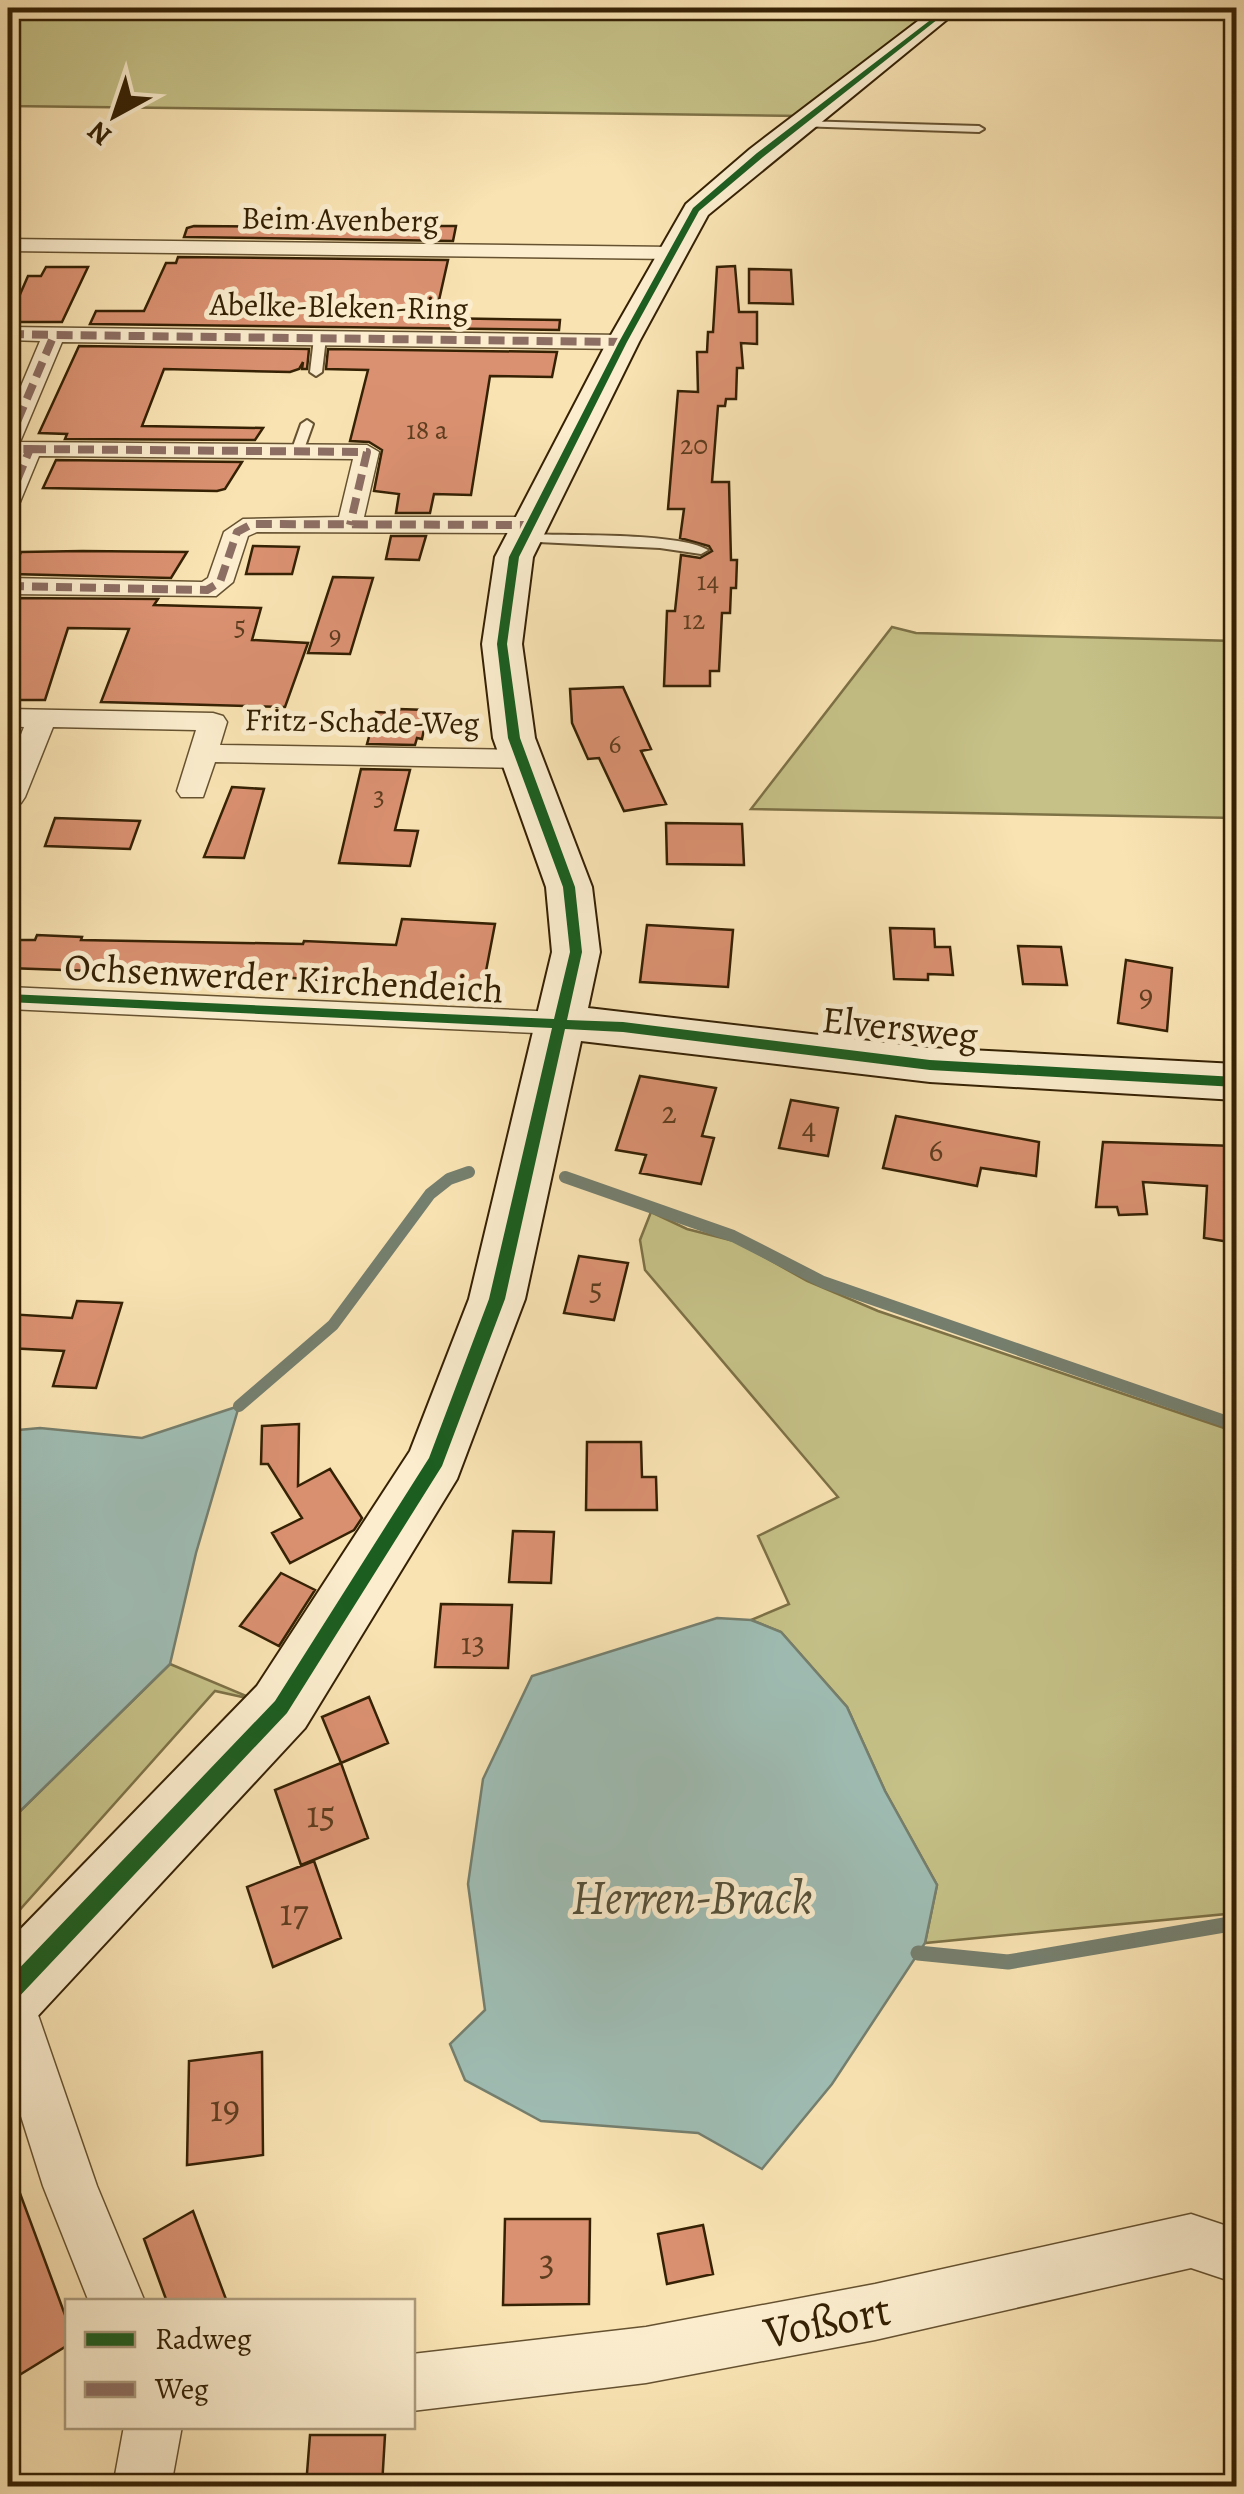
<svg xmlns="http://www.w3.org/2000/svg" width="1244" height="2494" font-family="Alegreya,serif">
	<rect width="100%" height="100%" fill="#f9e3b3"/>
	<filter id="stains"><feTurbulence type="fractalNoise" baseFrequency=".002" numOctaves="4"/><feColorMatrix values="0 0 0 0 .2 0 0 0 0 .09 0 0 0 0 .02 0 0 0 .5 -.17"/></filter>
	<radialGradient id="worn" r=".72"><stop offset=".6" stop-color="#630" stop-opacity="0"/><stop offset="1" stop-color="#630" stop-opacity=".3"/></radialGradient>
	<path fill="#c5c187" stroke="#7d7146" stroke-width="2.5" d="M8,8L931,13L802,116L8,106Z
		M892,627L916,633L1236,641V818L751,809Z
		M651,1212L687,1229L738,1242L807,1281L878,1311L1236,1432V1913L925,1943L937,1885L885,1791L847,1707L781,1632L751,1620L789,1604L758,1536L838,1497L645,1270L640,1240Z
		M170,1664L256,1700L215,1691L8,1923V1823Z"/>
	<path fill="#9fbdb4" stroke="#757f6e" stroke-width="2.5" d="M239,1406L196,1553L170,1664L8,1823V1431L40,1428L142,1438Z
		M717,1618L751,1620L781,1632L847,1707L885,1791L937,1885L925,1943L832,2084L762,2169L698,2133L541,2121L465,2080L450,2044L485,2010L468,1884L483,1779L532,1676Z"/>
	<g fill="none" stroke-linecap="round" stroke-linejoin="round">
		<path stroke="#757f6e" stroke-width="12" d="M565,1177L733,1236L823,1282L1236,1425
			M239,1406L333,1325L430,1194L449,1179L469,1172"/>
		<path stroke="#757f6e" stroke-width="15" d="M918,1953L1008,1962L1236,1923"/>
	</g>
	<path fill="#da9171" stroke="#352104" stroke-width="2.5" d="M310,223L377,226H456L453,241L184,237L187,228L194,226L309,227Z
		M178,257L448,260L435,318L560,320L559,330L90,324L96,311H144L166,263H176Z
		M735,266L739,312H757V344L741,343L743,368H737L736,399H726L725,406H718L712,482H729L731,560H737L736,588H731L730,613H722L719,671H710V686H664L667,611H675L681,555L700,558L712,551L709,546L680,538L684,509H668L678,391L698,392L697,352H707L708,332H713L717,267Z
		M46,267H88L62,322H8L28,276H41Z
		M749,269L791,270L793,304L749,303Z
		M79,346L309,349L307,369H302L303,362L299,369L290,372L164,369L142,426L263,428L255,440L65,439L67,434L39,433Z
		M328,349L557,352L552,377L490,376L471,495L434,494L430,513H396L399,494L374,491L382,450L369,442L350,441L368,370L326,369Z
		M56,460L242,462L225,489L217,491L43,488Z
		M391,536H426L419,560L386,559Z
		M253,546L299,547L292,574H246Z
		M21,552L82,551L187,552L171,578L12,574Z
		M333,577L373,578L350,654L308,653Z
		M8,598L158,599L154,605L261,608L252,640L308,643L285,707L101,702L129,629L68,628L45,700H8Z
		M623,687L651,749L641,751L666,804L624,811L599,758L588,759L572,723L570,689Z
		M398,709L428,710L422,739L417,738L415,745L367,744L376,712L397,713Z
		M361,769L410,770L395,830L418,831L410,866L339,863Z
		M232,787L264,789L244,858L204,857Z
		M55,818L140,821L130,849L45,846Z
		M666,823L742,824L744,865L667,864Z
		M402,919L495,924L482,992L293,978L8,968V940H35L37,935L82,937L81,940L303,944L304,941L396,945Z
		M647,925L733,930L728,987L640,982Z
		M890,928L934,929L935,947H950L953,975L928,974V980L894,979Z
		M1018,946L1061,947L1067,985L1023,984Z
		M1126,960L1172,968L1167,1031L1118,1023Z
		M640,1076L716,1088L702,1136L714,1138L701,1184L640,1173L646,1155L616,1150Z
		M791,1100L838,1108L828,1156L779,1148Z
		M896,1116L1039,1142L1036,1176L981,1168L977,1186L883,1168Z
		M1103,1142L1236,1146V1243L1204,1238L1207,1186L1143,1182L1147,1214L1119,1215L1117,1207H1096Z
		M579,1256L628,1263L614,1320L564,1313Z
		M77,1301L122,1303L96,1388L53,1386L64,1351L8,1348V1314L72,1318Z
		M299,1424L298,1486L330,1469L362,1518L354,1530L290,1563L272,1533L302,1518L268,1464H261L262,1426Z
		M587,1442H641L642,1477H656L657,1510H586Z
		M513,1531L554,1532L551,1583L509,1582Z
		M281,1573L315,1590L279,1646L240,1626Z
		M441,1604L512,1605L508,1668L435,1667Z
		M369,1697L388,1743L341,1763L322,1717Z
		M341,1763L368,1838L301,1865L275,1790Z
		M314,1861L341,1938L273,1967L247,1887Z
		M262,2052L263,2155L187,2165L189,2061Z
		M8,2169H11L68,2323V2345L8,2382Z
		M193,2211L227,2302H167L144,2239Z
		M505,2219H590L589,2304L503,2305Z
		M703,2225L713,2274L667,2284L658,2234Z
		M310,2435H385L382,2486H306Z"/>
	<g fill="none" stroke-linecap="round" stroke-linejoin="round">
		<defs>
			<path id="lane" d="M800,121L979,126L984,129L979,132L797,126Z
				M320,334L326,338L322,372L316,376L310,372L314,338Z
				M307,420L313,424L303,452L292,455L291,452L301,424Z
				M523,534C563,536 679,532 708,550L701,554L660,548L518,541V535Z"/>
			<path id="street" d="M8,239L673,247L683,253L673,259L8,251Z
				M8,327L623,335L634,342L623,349L62,342L20,442L367,445L379,452L364,517H530L543,525L530,533L257,532L248,536L233,582L216,596L8,594V578L202,582L208,578L224,532L243,519L339,517L353,459L39,456L20,502L8,509V474L15,456H8V417L40,341L8,340Z
				M8,709L213,713L223,716L227,722L220,745L519,750L529,753L534,759L529,765L519,768L215,762L203,797H181L177,791L196,730L53,727L25,797L21,803L10,806L8,767L24,727L8,726Z
				M8,987L558,1012L570,1015L575,1023L570,1031L558,1034L8,1009Z
				M8,1973L26,1980L97,2186L145,2302H89L43,2186L8,2075Z
				M1191,2214L1236,2229V2283L1191,2268L875,2340L646,2383L412,2411V2354L646,2327L875,2284Z
				M124,2426H182L171,2486H113Z"/>
			<path id="secondary" d="M935,8H961L708,215L639,342L533,557L522,644L535,738L592,887L600,952L588,1008L930,1048L1236,1064V1100L930,1082L581,1041L525,1299L457,1479L305,1728L34,2020L8,2031V1942L257,1686L410,1451L469,1299L552,952L546,887L493,738L482,644L495,557L607,342L686,204L750,149Z"/>
		</defs>
		<use href="#lane" stroke="#665230" stroke-width="4"/>
		<use href="#street" stroke="#665230" stroke-width="3"/>
		<use href="#secondary" stroke="#352104" stroke-width="4"/>
		<use href="#lane" fill="#fbedce" fill-rule="evenodd"/>
		<use href="#street" fill="#fbedce" fill-rule="evenodd"/>
		<use href="#secondary" fill="#fbedce" fill-rule="evenodd"/>
		<path stroke="#8d6e63" stroke-width="8" stroke-dasharray="16 8" stroke-linecap="butt" d="M8,334L54,335
			M8,443L54,335L623,342
			M30,449L367,452L350,525
			M8,502L30,449H22
			M8,586L207,590L220,582L237,532L252,524L530,525"/>
		<defs>
			<path id="cycleway" d="M946,8H952L763,157L699,211L627,342L519,557L507,644L520,738L575,887L582,952L567,1020L623,1022L930,1060L1236,1077V1087L930,1070L623,1032L565,1029L505,1299L442,1466L287,1713L15,2001L8,2004V1980L275,1701L429,1458L489,1299L552,1028L8,1002V994L554,1019L570,952L563,887L508,738L497,644L509,557L619,342L693,208L757,153Z"/>
		</defs>
		<use href="#cycleway" stroke="#fbedce" stroke-width="6"/>
		<use href="#cycleway" fill="#1b5e20" fill-rule="evenodd"/>
	</g>
	<g text-anchor="middle" stroke-width="10" stroke-linejoin="round" paint-order="stroke">
		<g font-size="28" fill="#5e3d1f">
			<text x="427" y="439">18 a</text>
			<text x="694" y="454">20</text>
			<text x="708" y="590">14</text>
			<text x="694" y="629">12</text>
			<text x="240" y="635">5</text>
			<text x="335" y="644">9</text>
			<text x="615" y="753">6</text>
			<text x="379" y="805">3</text>
		</g>
		<g font-size="32" fill="#352104" stroke="#fbedce">
			<text transform="translate(340 219) rotate(1)" y="11">Beim Avenberg</text>
			<text transform="translate(339 306) rotate(1)" y="11">Abelke-Bleken-Ring</text>
			<text transform="translate(362 721) rotate(1)" y="11">Fritz-Schade-Weg</text>
		</g>
		<g font-size="32" fill="#5e3d1f">
			<text x="1146" y="1006">9</text>
			<text x="669" y="1123">2</text>
			<text x="809" y="1139">4</text>
			<text x="936" y="1161">6</text>
			<text x="596" y="1300">5</text>
			<text x="473" y="1654">13</text>
		</g>
		<g font-size="38" fill="#352104" stroke="#fbedce">
			<text transform="translate(284 978) rotate(3)" y="13">Ochsenwerder Kirchendeich</text>
			<text transform="translate(900 1027) rotate(6)" y="13">Elversweg</text>
		</g>
		<g font-size="38" fill="#5e3d1f">
			<text x="321" y="1827">15</text>
			<text x="294" y="1925">17</text>
			<text x="225" y="2121">19</text>
			<text x="547" y="2275">3</text>
		</g>
		<g font-size="45" fill="#352104" stroke="#fbedce">
			<text transform="translate(827 2320) rotate(-11)" y="16">Voßort</text>
		</g>
		<g font-size="48" font-style="italic" fill="#555039" stroke="#fbedce">
			<text x="692" y="1913">Herren-Brack</text>
		</g>
	</g>
	<rect width="1244" height="2494" fill="none" stroke="#f9e3b3" stroke-width="40"/>
	<rect x="10" y="10" width="1224" height="2474" fill="none" stroke="#352104" stroke-width="5"/>
	<rect x="20" y="20" width="1204" height="2454" fill="none" stroke="#352104" stroke-width="2.5"/>
	<rect x="65" y="2299" width="350" height="130" fill="#fbedce" stroke="#ac9b7d" stroke-width="2.5"/>
	<rect x="85" y="2332" width="50" height="15" fill="#1b5e20" stroke="#ac9b7d" stroke-width="2.5"/>
	<text x="155" y="2349" font-size="30" fill="#352104">Radweg</text>
	<rect x="85" y="2382" width="50" height="15" fill="#8d6e63" stroke="#ac9b7d" stroke-width="2.5"/>
	<text x="155" y="2399" font-size="30" fill="#352104">Weg</text>
	<g transform="translate(115 115) rotate(220)" stroke="#fbedce" stroke-width="8" paint-order="stroke">
	<path d="M0-8L18 38L0 25L-18 38Z" fill="#352104"/>
	<text y="-15" font-size="28" font-weight="bold" text-anchor="middle" fill="#352104">N</text>
	</g>
	<rect width="100%" height="100%" filter="url(#stains)"/>
	<rect width="100%" height="100%" fill="url(#worn)"/>
</svg>
